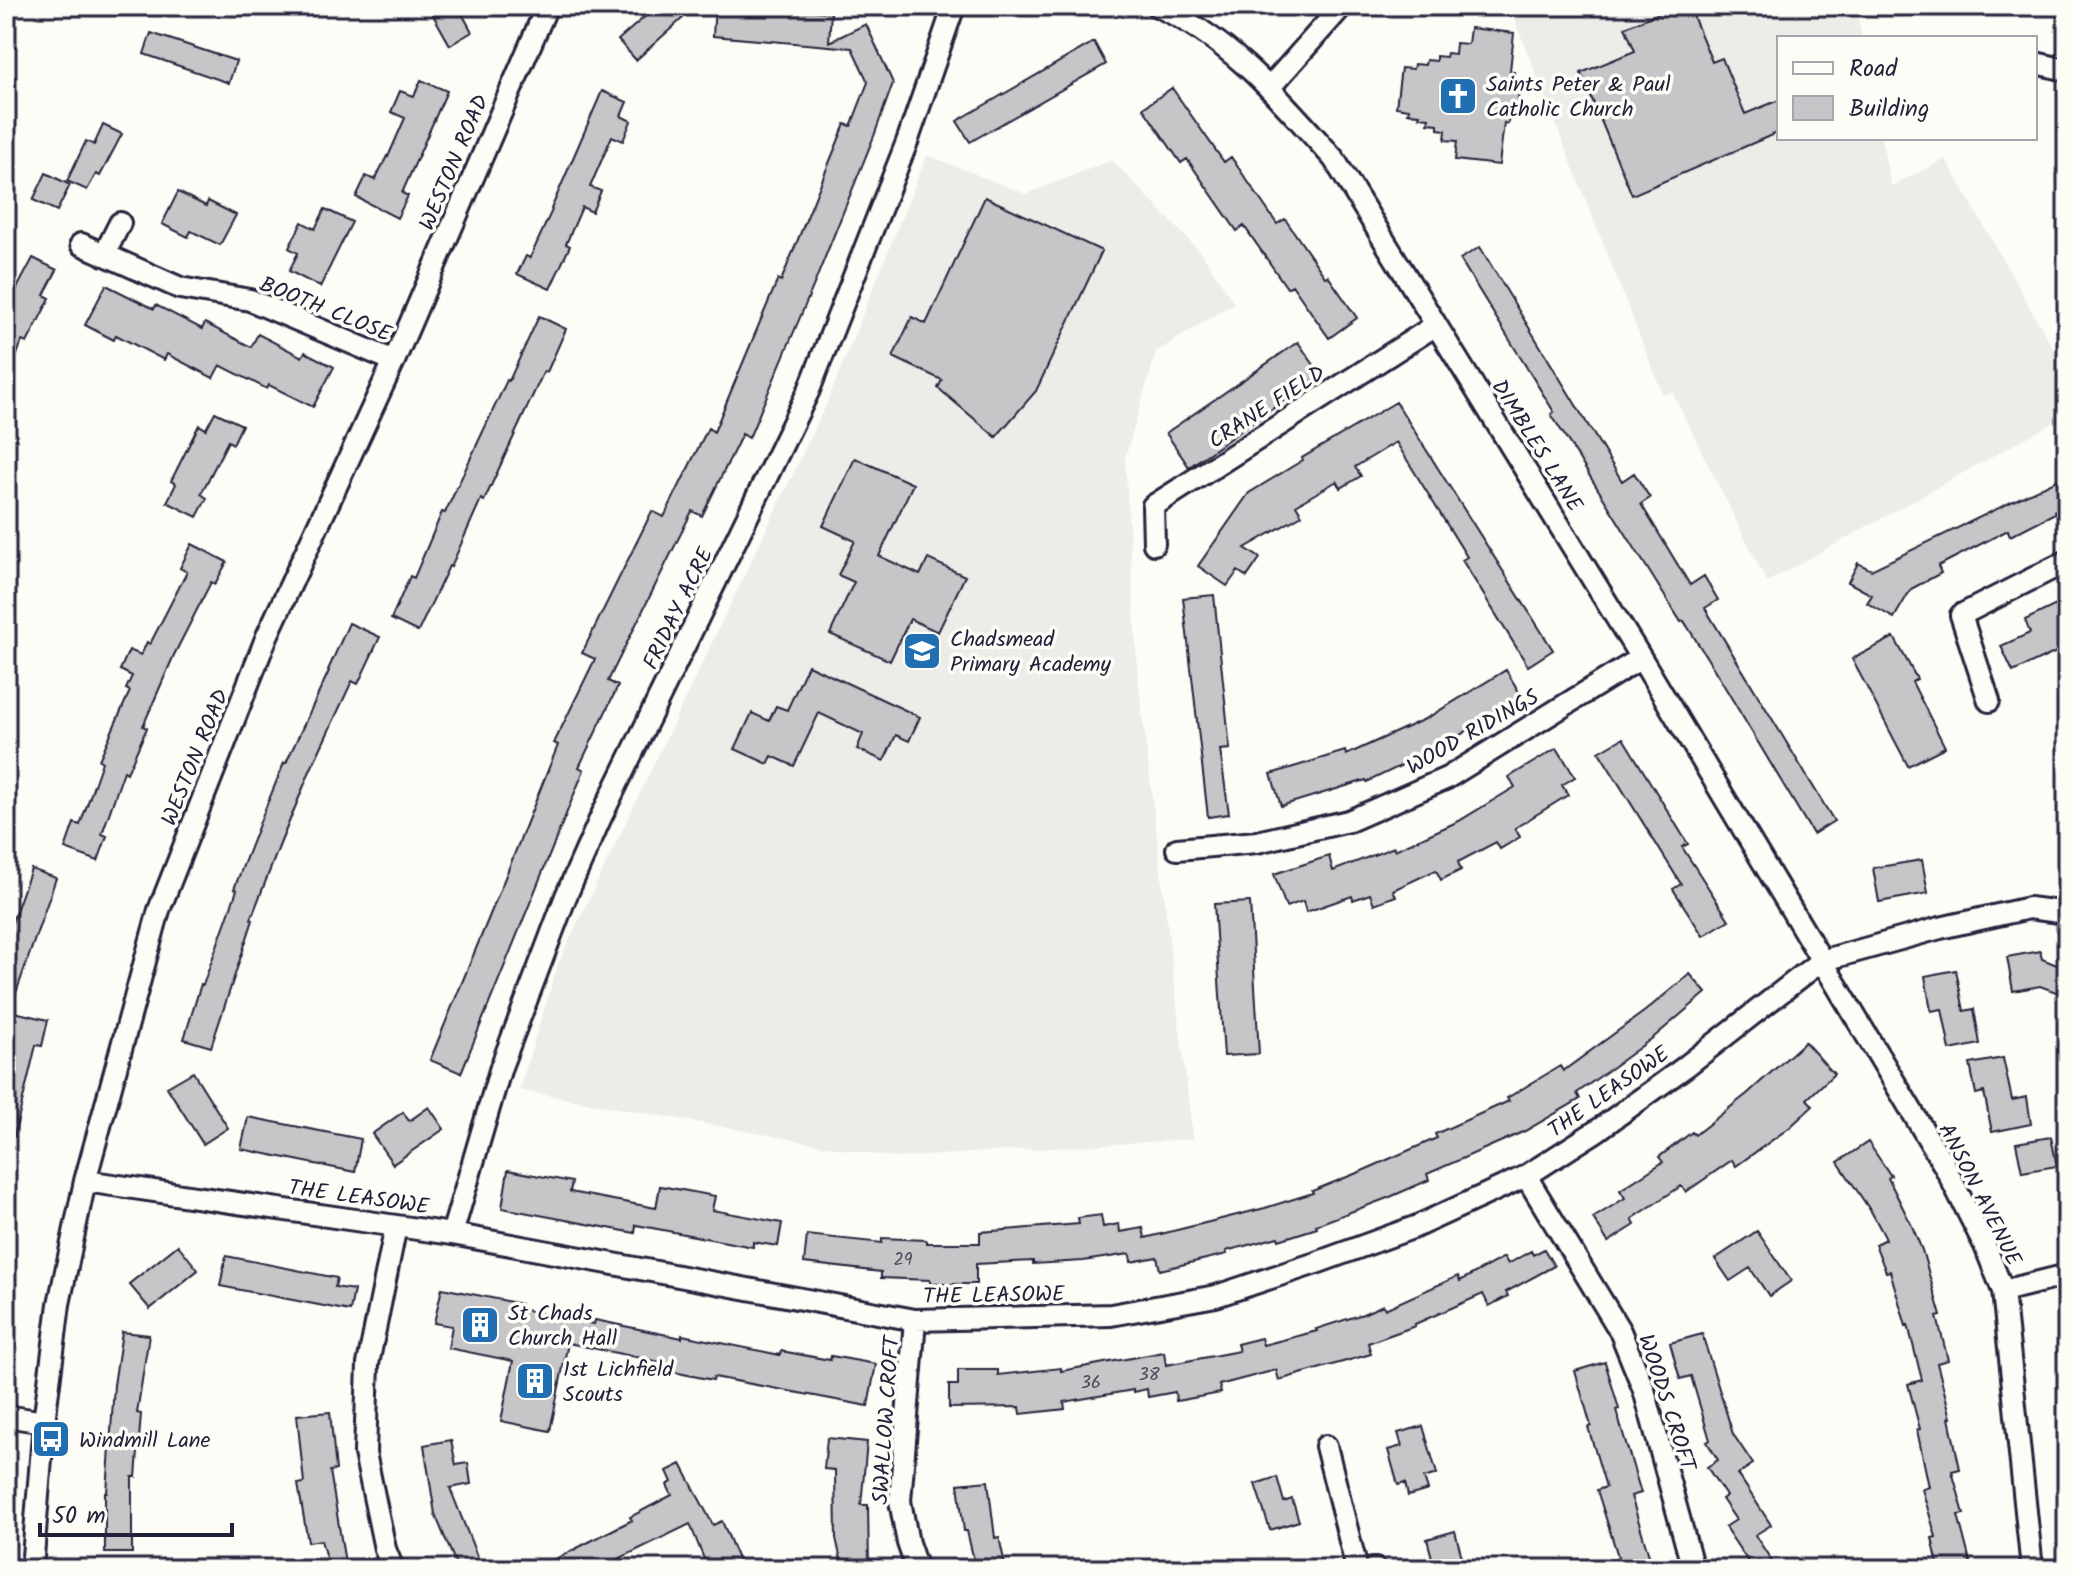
<svg xmlns="http://www.w3.org/2000/svg" width="2073" height="1575" font-family="Kalam,sans-serif">
	<rect width="100%" height="100%" fill="#fdfcf7"/>
	<filter id="ink" filterUnits="userSpaceOnUse"><feTurbulence type="fractalNoise" baseFrequency=".0125" numOctaves="2"/><feDisplacementMap in="SourceGraphic" scale="16" xChannelSelector="R" yChannelSelector="G"/><feConvolveMatrix kernelMatrix="1 2 1 2 8 2 1 2 1" color-interpolation-filters="sRGB"/></filter>
	<g filter="url(#ink)">
		<path fill="#ecece9" d="M1509,6H1837L1857,12L1862,38H1779V138H1881L1891,186L1946,159L2067,373V415L1767,582L1672,392L1663,395Z
			M927,155L1026,194L1112,160L1203,255L1234,303L1156,352L1125,458L1138,679L1193,1139L894,1158L519,1090L558,964L826,405Z"/>
		<path fill="#c6c6c8" stroke="#22223b" stroke-width="2" d="M428,6H458L472,32L450,45Z
			M657,6H673L683,18L636,60L618,40Z
			M715,6H754L831,12L829,42L866,24L893,83L874,136L815,282L749,438L742,434L702,516L692,511L608,681L618,686L579,767L584,770L461,1073L430,1060L494,905L558,745L554,743L595,659L582,653L652,511L664,517L708,428L714,432L778,279L781,281L845,124L851,126L868,82L852,48L713,36Z
			M1676,6H1689L1712,62L1722,58L1745,114L1779,100V132L1632,195L1581,73L1635,51L1625,27Z
			M1470,28L1514,33L1510,71L1514,72L1512,84L1520,85L1516,115L1509,113L1508,124L1504,123L1499,165L1455,160L1457,141L1445,140L1446,130L1438,129V124L1428,123L1429,118L1419,117L1420,114L1408,113L1409,109L1396,107L1401,68L1413,69L1414,64L1425,65L1426,60L1436,61V56L1446,57L1447,53L1455,54L1456,43L1468,44Z
			M151,33L236,61L229,83L144,54Z
			M1094,42L1106,64L970,142L957,121Z
			M421,80L447,91L402,193L408,196L397,218L356,197L366,176L375,180L387,156L388,157L405,118L391,112L400,91L414,96Z
			M1172,88L1224,162L1231,157L1277,224L1285,219L1325,277L1328,276L1357,318L1329,338L1292,285L1287,288L1244,226L1237,231L1187,159L1181,163L1143,108Z
			M602,91L627,102L621,116L631,121L623,141L612,136L590,187L601,191L592,212L582,207L566,244L570,246L550,289L517,274L526,256L530,258L552,210L551,209Z
			M103,125L122,134L100,176L96,174L87,190L67,181L86,141L94,145Z
			M46,173L70,185L57,211L33,200Z
			M178,192L206,206L208,201L236,215L220,245L191,231L188,237L162,224Z
			M985,197L1102,251L1036,391L996,437L938,388L942,380L893,357L912,317L926,324Z
			M325,209L352,222L320,287L289,271L298,253L289,248L302,222L315,229Z
			M1480,247L1622,481L1634,473L1650,498L1641,504L1690,585L1704,576L1718,600L1705,608L1834,821L1813,834L1717,674L1684,621L1681,622L1664,595L1551,414L1554,412L1460,259Z
			M33,258L57,270L44,295L50,298L27,343L22,341L9,377H6V309Z
			M106,285L154,309L156,305L202,329L205,323L251,347L258,334L302,357L305,352L334,367L313,407L269,385L267,389L220,365L213,378L167,354L164,360L116,335L114,340L85,325Z
			M539,316L566,329L547,372L544,371L484,501L481,499L451,567L449,566L418,632L391,619L410,576L414,578L442,512L445,513L507,380L509,381Z
			M1298,342L1321,375L1189,467L1166,433Z
			M1396,402L1553,650L1528,666L1462,560L1467,557L1396,442L1355,467L1361,476L1341,488L1337,481L1296,505L1302,515L1245,548L1260,558L1247,577L1238,571L1227,586L1198,566L1249,493L1303,460L1302,458Z
			M215,412L242,425L233,444L228,441L201,494L207,498L197,517L167,502L176,484L171,481L199,425L206,429Z
			M855,458L913,484L879,556L920,575L928,559L965,576L938,632L910,619L890,661L830,634L854,582L838,575L855,541L823,526Z
			M2067,475V504L2054,511L2055,513L2010,536L2008,530L1938,566L1941,573L1911,589L1894,618L1867,603L1872,595L1848,582L1858,563L1871,570Z
			M192,544L227,562L215,584L211,582L174,655L143,726L147,728L127,773L124,771L102,834L107,836L98,861L65,849L74,823L80,825L102,762L99,760L130,691L126,689L132,676L120,670L129,650L141,655L147,642L150,644L187,572L180,568Z
			M1214,595L1230,749L1220,750L1229,814L1208,817L1183,598Z
			M2056,605L2067,631V647L2013,672L2001,646L2030,633L2025,620Z
			M349,623L380,637L358,684L352,681L310,771L280,844L251,919L253,920L211,1047L184,1039L201,984L203,985L237,890L234,889L263,814L284,763H286L329,671L328,670Z
			M1894,637L1917,679L1912,682L1945,747L1908,766L1852,659Z
			M808,665L920,717L909,741L896,735L884,761L857,749L863,734L819,713L794,766L772,756L768,764L735,749L752,713L769,721L776,706L787,710Z
			M1506,670L1522,697L1442,746L1367,782L1366,780L1281,806L1271,774L1345,751L1346,755L1427,718Z
			M1623,738L1688,844L1682,847L1729,920L1703,936L1673,889L1681,884L1599,752Z
			M1557,748L1575,777L1562,785L1568,795L1515,828L1520,837L1500,849L1496,842L1458,862L1461,870L1441,880L1436,870L1393,890L1396,896L1374,904L1370,894L1353,900L1352,896L1306,912L1303,901L1286,907L1274,874L1329,856L1333,871L1394,847L1395,850L1459,821L1515,787L1509,777Z
			M1922,860L1928,893L1879,902L1873,868Z
			M31,869L56,878L9,1013L6,1012V939Z
			M1250,902L1259,1054L1224,1056L1214,904Z
			M2040,951L2042,959L2067,969V996L2040,986L2013,991L2007,957Z
			M1956,970L1964,1011L1974,1009L1980,1044L1950,1050L1942,1009L1931,1011L1925,976Z
			M1690,974L1706,993L1654,1037L1577,1093L1580,1099L1525,1131L1427,1174L1429,1180L1390,1197L1316,1225L1317,1228L1279,1240L1278,1237L1226,1251L1227,1254L1160,1270L1157,1257L1131,1262L1130,1254L1083,1261L1033,1264V1261L976,1264V1284H930V1280L881,1278V1272L804,1263L807,1235L882,1243V1238L926,1240V1243H980V1232L1079,1224L1078,1218L1101,1215L1103,1227L1119,1224L1120,1232L1143,1228L1145,1238L1265,1208L1313,1193L1312,1191L1362,1171L1437,1138L1435,1134L1509,1101L1507,1098L1560,1066L1563,1071L1645,1011Z
			M10,1011L48,1020L42,1046L36,1045L14,1137L6,1136V1026Z
			M1805,1042L1834,1074L1807,1099L1813,1106L1789,1128L1736,1166L1732,1160L1686,1192L1681,1186L1632,1219L1635,1225L1608,1242L1593,1218L1625,1198L1620,1190L1663,1162L1659,1157L1692,1132L1695,1135L1747,1094Z
			M2003,1058L2012,1100L2027,1097L2031,1124L1992,1132L1984,1092L1976,1094L1970,1064Z
			M193,1072L228,1128L203,1144L167,1087Z
			M429,1107L444,1129L393,1164L372,1134L403,1112L409,1121Z
			M248,1117L361,1139L355,1172L241,1149Z
			M2051,1137L2057,1166L2022,1172L2016,1143Z
			M1868,1142L1891,1176L1888,1178L1912,1226L1922,1250L1941,1316L1937,1317L1948,1360L1937,1363L1951,1418H1949L1960,1469L1952,1471L1964,1514L1958,1515L1972,1569H1939L1932,1538L1936,1537L1922,1489L1929,1487L1917,1430L1920,1429L1908,1384L1922,1380L1908,1325L1906,1326L1890,1271L1886,1272L1875,1244L1886,1239L1872,1213L1838,1162Z
			M508,1170L572,1182L570,1192L656,1208L660,1186L715,1196L712,1210L782,1223L778,1246L753,1242V1247L636,1225L635,1233L502,1208Z
			M1757,1231L1791,1281L1769,1296L1750,1268L1730,1281L1715,1259Z
			M178,1245L198,1270L150,1309L129,1284Z
			M1544,1249L1554,1266L1506,1292L1508,1296L1489,1306L1483,1294L1415,1324V1326L1368,1343L1371,1354L1279,1380L1276,1370L1219,1385L1221,1393L1176,1401L1175,1392L1148,1397L1147,1389L1133,1392V1390L1064,1402L1065,1409L1021,1414L1020,1407L949,1408V1385H958V1370H998V1375L1061,1368V1371L1164,1352L1166,1365L1239,1351L1237,1344L1261,1338L1263,1345L1317,1331L1316,1329L1363,1314L1383,1305L1385,1309L1458,1276L1460,1281L1504,1257L1508,1264L1531,1251L1533,1255Z
			M226,1256L337,1278L335,1287L354,1290L350,1311L220,1286Z
			M442,1288L521,1304L520,1309L594,1324L595,1320L682,1338V1335L780,1355L781,1351L830,1360L831,1356L876,1364L868,1406L714,1377L713,1380L668,1371L670,1364L568,1343L550,1431L501,1421L513,1361L448,1348L452,1326L434,1323Z
			M122,1332L149,1335L137,1413L141,1414L136,1477H132V1553H105V1493H107L114,1385Z
			M1702,1334L1733,1434L1753,1464L1738,1474L1771,1525L1755,1535L1777,1569H1753L1725,1527L1736,1520L1722,1499L1726,1496L1707,1467L1718,1460L1707,1442L1710,1440L1691,1376L1680,1379L1670,1343Z
			M1605,1362L1619,1409L1616,1410L1641,1493L1631,1496L1653,1569H1622L1597,1490L1606,1487L1588,1427L1591,1426L1575,1371Z
			M330,1412L336,1470L330,1471L346,1569H329L321,1540L308,1542L298,1484L304,1483L297,1415Z
			M1423,1426L1437,1474L1424,1478L1428,1490L1408,1496L1405,1483L1398,1485L1388,1450L1402,1446L1398,1433Z
			M827,1438L867,1442L861,1505H868L869,1569H843L836,1538L835,1470L824,1469Z
			M451,1440L456,1465L468,1463L471,1484L450,1488L482,1569H458L435,1514L424,1445Z
			M681,1464L713,1525L722,1521L740,1564L728,1569H708L690,1524L598,1569H536L632,1520L630,1517L672,1495L667,1485L672,1482L667,1471Z
			M1277,1477L1284,1502L1292,1499L1299,1521L1270,1530L1255,1484Z
			M988,1481L995,1538L999,1537L1006,1569H976L967,1531H964L958,1484Z
			M1455,1531L1465,1569H1435L1427,1539Z"/>
		<g fill="none" stroke-linecap="round" stroke-linejoin="round">
			<defs>
				<path id="minor" d="M1157,6C1231,39 1281,100 1334,159L1641,658L1944,1165L1985,1246L2003,1291L2032,1569
					M2035,63L2067,70
					M1270,87L1342,6
					M81,244L180,288L250,300L394,361
					M104,255L120,223
					M1154,544L1153,506L1436,325
					M1989,701L1961,615L2067,561
					M1177,849L1257,842L1349,821L1447,778L1641,658
					M1526,1176L1620,1331L1644,1390L1693,1569
					M85,1181L452,1234L915,1320L1111,1315L1216,1296L1316,1263L1415,1227L1526,1176L1598,1130L1685,1067L1821,961L1940,928L2029,908L2067,913
					M452,1234L501,1067L566,896L601,817L809,390L907,142L954,6
					M2003,1291L2067,1275
					M915,1320L900,1501L908,1543L917,1569
					M6,1416L44,1422
					M1326,1446L1357,1569
					M32,1569L44,1422L59,1304L85,1181L159,910L267,636L394,361L547,6
					M393,1569L385,1549L365,1453L368,1364L396,1226
					M1373,1569H1375"/>
			</defs>
			<use href="#minor" stroke="#22223b" stroke-width="26"/>
			<use href="#minor" stroke="#fdfcf7" stroke-width="20"/>
		</g>
	</g>
	<defs>
		<symbol id="church-square" viewBox="-11 -11 22 22"><rect x="-9" y="-9" width="18" height="18" rx="4" fill="#1f6fb2" stroke="#fdfcf7"/><path d="M-1.2-6h2.4v3.5h3.3v2.4h-3.3V6h-2.4V-.1h-3.3v-2.4h3.3Z" fill="#fff"/></symbol>
		<symbol id="school-square" viewBox="-11 -11 22 22"><rect x="-9" y="-9" width="18" height="18" rx="4" fill="#1f6fb2" stroke="#fdfcf7"/><path d="M0-5L7-2L0 1L-7-2ZM-4 1L0 2.5L4 1V4Q0 6-4 4Z" fill="#fff"/></symbol>
		<symbol id="building-square" viewBox="-11 -11 22 22"><rect x="-9" y="-9" width="18" height="18" rx="4" fill="#1f6fb2" stroke="#fdfcf7"/><path d="M-4-6H4V6H1V3H-1V6H-4ZM-2.5-4.3h1.7v1.8h-1.7ZM.8-4.3h1.7v1.8H.8ZM-2.5-1h1.7V.8h-1.7ZM.8-1h1.7V.8H.8Z" fill="#fff"/></symbol>
		<symbol id="bus-square" viewBox="-11 -11 22 22"><rect x="-9" y="-9" width="18" height="18" rx="4" fill="#1f6fb2" stroke="#fdfcf7"/><path d="M-5-6H5V4H4V6H2V4H-2V6H-4V4H-5ZM-3.5-4V0h7V-4ZM-3.5 1.2v1.5H-2V1.2ZM2 1.2v1.5H3.5V1.2Z" fill="#fff"/></symbol>
	</defs>
	<g fill-rule="evenodd">
		<use href="#church-square" x="1436" y="74" width="44" height="44"/>
		<use href="#school-square" x="900" y="629" width="44" height="44"/>
		<use href="#building-square" x="458" y="1303" width="44" height="44"/>
		<use href="#building-square" x="513" y="1359" width="44" height="44"/>
		<use href="#bus-square" x="29" y="1417" width="44" height="44"/>
	</g>
	<g text-anchor="middle" stroke-width="7" stroke-linejoin="round" paint-order="stroke">
		<g font-size="18" fill="#4b4b5e">
			<text x="903" y="1265">29</text>
			<text x="1149" y="1380">38</text>
			<text x="1091" y="1388">36</text>
		</g>
		<g font-size="22" fill="#22223b" stroke="#fdfcf7" text-anchor="start">
			<text x="1486" y="91">Saints Peter &amp; Paul<tspan x="1486" dy="25">Catholic Church</tspan></text>
			<text x="950" y="646">Chadsmead<tspan x="950" dy="25">Primary Academy</tspan></text>
			<text x="508" y="1320">St Chads<tspan x="508" dy="25">Church Hall</tspan></text>
			<text x="563" y="1376">1st Lichfield<tspan x="563" dy="25">Scouts</tspan></text>
			<text x="79" y="1447">Windmill Lane</text>
		</g>
		<g font-size="22" fill="#22223b" stroke="#fdfcf7">
			<text transform="translate(453 162) rotate(-67)" y="8">WESTON ROAD</text>
			<text transform="translate(326 308) rotate(22)" y="8">BOOTH CLOSE</text>
			<text transform="translate(1266 406) rotate(-33)" y="8">CRANE FIELD</text>
			<text transform="translate(1538 445) rotate(58)" y="8">DIMBLES LANE</text>
			<text transform="translate(677 608) rotate(-64)" y="8">FRIDAY ACRE</text>
			<text transform="translate(1472 731) rotate(-30)" y="8">WOOD RIDINGS</text>
			<text transform="translate(194 757) rotate(-68)" y="8">WESTON ROAD</text>
			<text transform="translate(1608 1091) rotate(-35)" y="8">THE LEASOWE</text>
			<text transform="translate(1981 1194) rotate(63)" y="8">ANSON AVENUE</text>
			<text transform="translate(359 1196) rotate(8)" y="8">THE LEASOWE</text>
			<text transform="translate(994 1294) rotate(-1)" y="8">THE LEASOWE</text>
			<text transform="translate(1668 1402) rotate(72)" y="8">WOODS CROFT</text>
			<text transform="translate(885 1420) rotate(-86)" y="8">SWALLOW CROFT</text>
		</g>
	</g>
	<rect width="2073" height="1575" fill="none" stroke="#fdfcf7" stroke-width="32"/>
	<rect x="16" y="16" width="2041" height="1543" fill="none" stroke="#22223b" stroke-width="3" filter="url(#ink)"/>
	<rect x="1777" y="36" width="260" height="104" fill="#fdfcf7" stroke="#a5a5ac" stroke-width="2"/>
	<rect x="1793" y="62" width="40" height="12" fill="#fdfcf7" stroke="#a5a5ac" stroke-width="2"/>
	<text x="1849" y="76" font-size="24" fill="#22223b">Road</text>
	<rect x="1793" y="96" width="40" height="24" fill="#c6c6c8" stroke="#a5a5ac" stroke-width="2"/>
	<text x="1849" y="116" font-size="24" fill="#22223b">Building</text>
	<path d="M40 1523v12h192v-12" fill="none" stroke="#22223b" stroke-width="4"/>
	<text x="52" y="1523" font-size="24" fill="#22223b" stroke="#fdfcf7" stroke-width="6" paint-order="stroke">50 m</text>
</svg>
